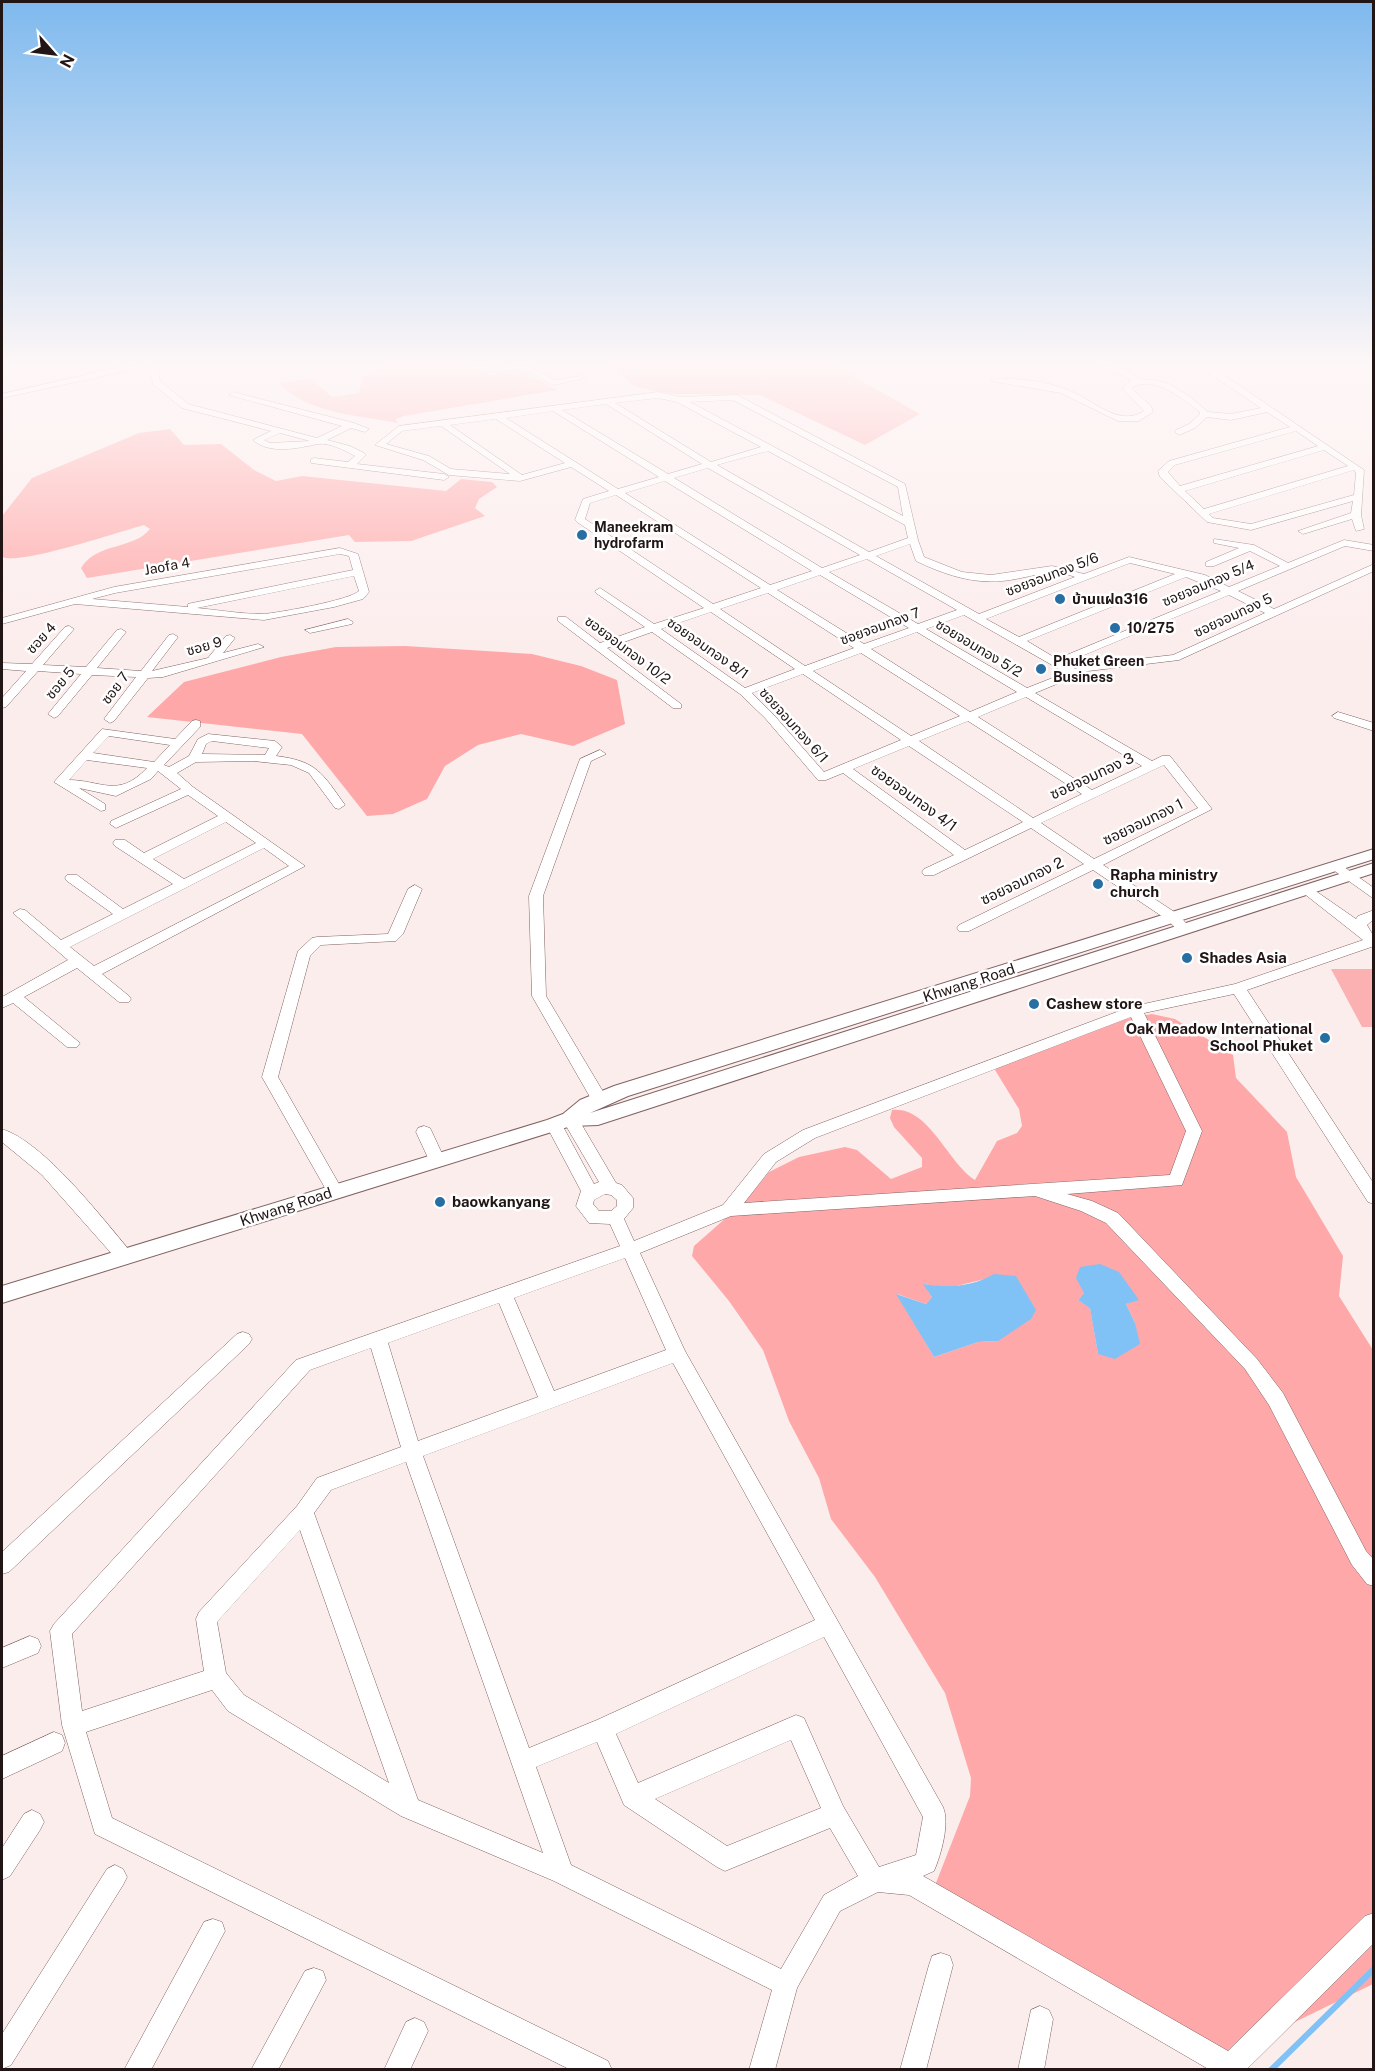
<svg xmlns="http://www.w3.org/2000/svg" width="1375" height="2071" font-family="'Public Sans','Noto Sans Thai',sans-serif">
	<rect width="100%" height="100%" fill="#fceded"/>
	<path fill="#fbb1b1" d="M1331,969H1373V1027H1362Z"/>
	<path fill="#fea8a9" fill-rule="evenodd" d="M399,362H466L489,375L520,369L557,390L404,416L396,419L397,423C359,415 307,414 279,383L311,378L332,397L359,393L362,377Z
		M606,362H828L920,414L865,445L760,395L674,394L635,387Z
		M170,429L184,445L221,444L254,470L276,481L302,476L446,491L461,479L492,482L497,487L479,499L475,508L485,516L411,541L355,542L349,535L87,578L81,568C97,542 133,550 150,529L144,525C118,532 22,565 2,557V516L32,478L139,433Z
		M405,646L532,654L581,666L617,680L625,724L573,746L521,734L478,745L445,766L427,799L393,814L367,816L302,734L147,717L184,682L281,657L336,647Z
		M1152,1014L1175,1019L1233,1055L1236,1078L1287,1132L1296,1177L1343,1256L1339,1296L1373,1350V1984L1223,2057L934,1888L970,1796L971,1778L945,1693L875,1577L831,1519L819,1478L789,1421L763,1350L729,1301L692,1256L694,1246L744,1202L769,1172L799,1157L845,1147L857,1150L891,1179L922,1167V1158L894,1127L890,1118L892,1110C929,1106 947,1162 975,1180L997,1141L1017,1133L1022,1126L1019,1109L995,1070L1008,1055L1025,1046L1100,1023ZM985,1279L998,1341L978,1342L934,1357L897,1294L926,1304L932,1297L924,1284L948,1288ZM1084,1293L1138,1299L1126,1304L1135,1323L1098,1354L1090,1307L1078,1300Z"/>
	<path fill="#80c1f6" d="M1100,1264L1119,1272L1139,1300L1126,1304L1135,1323L1140,1344L1115,1359L1098,1354L1090,1308L1078,1300L1084,1293L1076,1278L1080,1267Z
		M994,1274L1016,1276L1036,1310L1031,1319L998,1341L978,1342L934,1357L896,1294L926,1304L932,1297L923,1284C948,1288 972,1287 994,1274Z"/>
	<g fill="none" stroke-linecap="round" stroke-linejoin="round">
		<path stroke="#80c1f6" stroke-width="6" d="M1271,2070L1374,1969"/>
		<defs>
			<path id="minor" d="M142,362H159L156,364L160,381L188,404L317,438L342,426L229,395L233,392L354,423L369,429L365,432L351,428L327,440L350,446L364,453L366,455L357,464L444,474L449,477L444,480L311,463V459L314,458L348,462L355,456C346,451 329,442 318,444C298,448 270,455 253,440L271,431L182,408L153,384L149,366L2,398V394ZM280,433L310,441L270,443L264,440Z
				M463,362C478,362 489,369 504,366L500,362C520,362 538,370 555,380L581,376L585,378L554,385C545,382 537,374 528,372C502,365 492,381 463,362Z
				M1088,362H1101L1129,371L1139,379L1155,380L1169,384L1189,396L1208,412L1231,414L1261,408L1203,369L1202,362H1210V366L1216,370L1364,470L1361,515L1364,529L1356,531L1352,519L1303,534L1298,531L1351,513L1353,501L1251,530L1207,522L1160,477L1158,471L1169,461L1290,427L1267,412L1231,420L1207,417L1195,428L1179,435L1175,432L1176,430L1189,424L1200,414L1199,411C1181,398 1154,374 1131,388L1151,406L1153,412L1139,421H1118L1061,393L991,381C997,377 1006,379 1013,379C1032,380 1051,383 1068,390C1092,399 1119,428 1144,411L1122,388L1131,381L1123,375ZM1296,431L1318,446L1180,486L1168,472L1175,465ZM1324,450L1348,466L1204,509L1185,491ZM1354,470L1356,473L1354,495L1251,524L1213,518L1209,514Z
				M658,392L680,397L737,395L905,484L918,540L924,557L962,572L991,575L1052,566L1084,574L1129,557L1205,575L1229,587L1280,566L1250,551L1214,566H1206V562L1239,548L1214,543V539L1254,545L1288,563L1344,540L1374,545V551L1345,546L1238,591L1274,609L1374,564V571L1179,660L1088,671L1035,693L1152,761L1162,756H1170L1212,809L1103,865L1179,915L1191,929L1189,932H1179L1169,921L1093,870L969,931H959L957,928L959,925L1084,864L1031,828L934,875H924L922,872L924,869L954,855L843,773L826,780H818L765,718L740,694L652,632L607,648L681,704V708H673L558,621V617H566L600,643L645,627L596,593L595,591L600,588L654,624L704,608L577,522L575,520L583,499L609,491L571,467L520,481L449,475L423,460L375,445L399,426ZM658,398L677,402L761,447L711,462L615,403ZM733,400L898,487L903,516L690,402ZM606,404L702,464L668,474L562,410ZM553,411L659,477L618,489L506,418ZM496,419L565,463L522,475L450,425ZM441,426L510,474L451,469L429,456L386,444L402,431ZM768,451L905,525L908,538L869,552L717,465ZM708,468L860,555L822,568L674,478ZM665,481L812,571L770,585L625,493ZM616,495L761,588L713,604L585,519L590,503ZM910,544L916,561C943,574 972,584 1002,581C1027,579 1050,567 1075,577L979,614L876,556ZM867,559L957,610L918,624L829,572ZM1130,563L1175,574L1019,637L986,619ZM820,575L909,628L864,644L777,590ZM1186,577L1221,591L1057,659L1027,641ZM768,593L854,648L805,666L720,609ZM1229,595L1265,613L1173,655L1086,665L1075,669L1065,663ZM711,612L795,669L745,688L661,629ZM964,615L1052,665L1065,673L1027,688L926,629ZM917,632L1017,692L970,712L871,649ZM861,653L960,716L911,736L813,671ZM803,674L901,740L824,772L773,714L752,693ZM1026,697L1142,766L1092,790L978,717ZM968,721L1082,794L1033,818L919,741ZM909,746L1023,822L965,850L853,769ZM1164,765L1198,808L1094,859L1041,823Z
				M340,548L358,554L369,592L363,599L334,607L264,620L75,604L2,624V618L114,587ZM340,554L349,556L353,570L192,603L188,604V607L92,599L115,593ZM354,576L359,591C350,600 278,613 263,614C241,614 219,610 197,608Z
				M348,619L353,622L352,624L310,633L305,630Z
				M69,626L74,629L43,665L86,667L117,630L121,629L126,632L97,668L141,671L169,635L173,634L178,637L152,671L208,658L226,636L230,635L235,638L223,653L258,644L264,647L163,677L148,678L114,721L110,723L104,719L136,677L92,675L58,716L54,718L48,714L81,674L38,671L6,707L2,708V698L26,671L2,669V663L32,664L65,627Z
				M1338,712L1374,723V731L1334,718L1332,716Z
				M196,720L200,721V727L164,765L169,767L189,756L198,739L208,734L275,741L282,747L276,756C317,761 322,773 345,805L339,809L335,808L309,773L291,765L253,761L196,762L177,773L193,787L305,866L102,974L129,996L131,999L129,1002H119L77,968L24,997L80,1043L77,1047H67L13,1003L2,1008V997L68,960L13,913L20,909L25,910L61,940L113,914L67,881L65,878L67,875H77L123,909L173,884L115,846L113,843L115,840H125L144,853L218,816L188,795L116,828L110,824L111,821L181,789L158,771L151,779L116,796L79,788L105,804V810L101,811L54,782L102,729L175,739L192,721ZM109,736L170,745L154,762L93,753ZM212,741L269,748L265,755L202,754L206,744ZM87,760L147,768C118,799 101,780 69,780ZM226,822L256,843L184,879L153,859ZM264,848L289,866L94,966L70,947Z
				M600,750L606,754L591,761L543,896L546,996L608,1100L606,1104H594L532,996L529,896L580,759Z
				M1337,862L1374,888V899L1332,869L1330,866L1332,863Z
				M415,885L422,889L403,934L396,941L321,945L310,956L278,1077L343,1191L341,1195H329L262,1077L298,951L312,938L317,937L388,934L408,889Z
				M1307,885L1356,919L1358,916L1374,910V919L1367,925L1374,937V946L1247,990L1374,1184V1204L1368,1202L1234,994L1144,1013L1202,1131L1182,1185L1067,1194L1092,1201L1118,1213L1257,1359L1283,1393L1366,1551L1374,1560V1586L1367,1584L1352,1565L1269,1405L1245,1369L1106,1223L1081,1211L1035,1196L731,1216L640,1253L685,1351L943,1807C950,1823 941,1855 934,1871L923,1876L1228,2051L1365,1916L1374,1913V1943L1246,2070H1210L909,1895L878,1892L840,1911L797,1988L775,2070H749L772,1990L554,1881L401,1816L228,1711L212,1690L86,1732L112,1818L608,2061L612,2070H571L95,1834L62,1725L50,1631L54,1624L296,1360L620,1246L610,1224L589,1223L576,1206L581,1191L546,1125L548,1121H560L594,1184L599,1182L562,1119L564,1115H576L616,1183L622,1185L633,1198V1208L624,1219L634,1241L723,1205L764,1154L803,1130L1130,1007L1235,984L1363,940L1302,892L1300,889ZM1131,1017L1186,1131L1170,1175L744,1203L776,1162L815,1138ZM605,1194L611,1195L617,1200V1206L611,1211H599L593,1204L594,1200ZM625,1258L666,1350L554,1391L514,1298ZM499,1303L538,1397L418,1441L388,1343ZM371,1348L401,1447L317,1478L297,1506L199,1612L196,1619L204,1671L82,1711L72,1634L310,1370ZM673,1363L815,1620L597,1720L529,1748L423,1456ZM406,1462L543,1853L418,1800L314,1513L331,1490ZM300,1530L389,1783L244,1695L226,1673L217,1622ZM824,1637L923,1817L916,1855L879,1867L843,1806L804,1718L796,1715L638,1783L616,1734ZM791,1740L821,1808L727,1846L655,1799ZM597,1742L624,1805L717,1867L725,1871L830,1828L858,1876L824,1895L781,1969L571,1865L536,1767Z
				M424,1126L430,1128L432,1132L445,1160L443,1164H431L429,1160L416,1132L418,1128Z
				M2,1129C44,1142 102,1218 131,1252L134,1257L131,1262L125,1264L119,1262L42,1175L2,1142Z
				M243,1332L249,1334L252,1339L249,1344L9,1572L2,1574V1552L237,1334Z
				M30,1636L38,1639L41,1646L38,1653L2,1668V1648Z
				M54,1732L62,1735L65,1743L62,1751L2,1779V1756Z
				M32,1810L40,1814L44,1822L40,1830L10,1876L2,1880V1848L24,1814Z
				M115,1865L123,1869L127,1877L123,1885L11,2065L2,2069V2034L107,1869Z
				M213,1919L222,1922L225,1931L151,2070H124L204,1922Z
				M941,1953L950,1956L953,1965L926,2070H900L929,1965L932,1956Z
				M314,1968L323,1971L326,1980L278,2070H251L305,1971Z
				M1040,2006L1049,2010L1053,2019L1044,2070H1018L1031,2010Z
				M415,2018L424,2022L428,2031L410,2070H384L406,2022Z"/>
			<path id="major" d="M1374,849V859L628,1096L590,1113L1374,863V873L598,1125L571,1126L2,1303V1286L547,1120L563,1114L580,1100L614,1086Z"/>
		</defs>
		<use href="#minor" stroke="#826262" stroke-width="1"/>
		<use href="#major" stroke="#826262" stroke-width="2"/>
		<use href="#minor" fill="#fff" fill-rule="evenodd"/>
		<use href="#major" fill="#fff" fill-rule="evenodd"/>
	</g>
	<linearGradient id="sky" x2="0" y2="1"><stop stop-color="#7eb9ee"/><stop offset="0.56" stop-color="#fef7f7"/><stop offset="1" stop-color="#fef7f7" stop-opacity="0"/></linearGradient>
	<rect width="1375" height="652" fill="url(#sky)"/>
	<g fill="#276ea3" stroke="#fff" stroke-width="2">
		<circle cx="582" cy="535" r="6"/>
		<circle cx="1060" cy="599" r="6"/>
		<circle cx="1115" cy="628" r="6"/>
		<circle cx="1041" cy="669" r="6"/>
		<circle cx="1098" cy="884" r="6"/>
		<circle cx="1187" cy="958" r="6"/>
		<circle cx="1034" cy="1004" r="6"/>
		<circle cx="1325" cy="1038" r="6"/>
		<circle cx="440" cy="1202" r="6"/>
	</g>
	<g text-anchor="middle" stroke-width="5" stroke-linejoin="round" paint-order="stroke">
		<g font-size="14" font-weight="bold" fill="#211515" stroke="#fff" text-anchor="start">
			<text x="594" y="532">Maneekram<tspan x="594" dy="16">hydrofarm</tspan></text>
			<text x="1072" y="604">บ้านแฝด316</text>
			<text x="1127" y="633">10/275</text>
			<text x="1053" y="666">Phuket Green<tspan x="1053" dy="16">Business</tspan></text>
		</g>
		<g font-size="14" fill="#211515" stroke="#fff">
			<text transform="translate(167 566) rotate(-10)" y="5">Jaofa 4</text>
			<text transform="translate(1052 574) rotate(-21)" y="5">ซอยจอมทอง 5/6</text>
			<text transform="translate(1208 583) rotate(-23)" y="5">ซอยจอมทอง 5/4</text>
			<text transform="translate(1233 615) rotate(-25)" y="5">ซอยจอมทอง 5</text>
			<text transform="translate(880 626) rotate(-20)" y="5">ซอยจอมทอง 7</text>
			<text transform="translate(41 638) rotate(-48)" y="5">ซอย 4</text>
			<text transform="translate(204 646) rotate(-16)" y="5">ซอย 9</text>
			<text transform="translate(708 648) rotate(35)" y="5">ซอยจอมทอง 8/1</text>
			<text transform="translate(979 648) rotate(31)" y="5">ซอยจอมทอง 5/2</text>
			<text transform="translate(628 650) rotate(37)" y="5">ซอยจอมทอง 10/2</text>
			<text transform="translate(60 683) rotate(-50)" y="5">ซอย 5</text>
			<text transform="translate(115 688) rotate(-53)" y="5">ซอย 7</text>
			<text transform="translate(794 725) rotate(48)" y="5">ซอยจอมทอง 6/1</text>
		</g>
		<g font-size="15" fill="#211515" stroke="#fff">
			<text transform="translate(1092 776) rotate(-25)" y="5">ซอยจอมทอง 3</text>
			<text transform="translate(914 798) rotate(36)" y="5">ซอยจอมทอง 4/1</text>
			<text transform="translate(1143 822) rotate(-26)" y="5">ซอยจอมทอง 1</text>
			<text transform="translate(1022 881) rotate(-26)" y="5">ซอยจอมทอง 2</text>
			<text transform="translate(969 983) rotate(-18)" y="5">Khwang Road</text>
			<text transform="translate(286 1207) rotate(-18)" y="5">Khwang Road</text>
		</g>
		<g font-size="15" font-weight="bold" fill="#211515" stroke="#fff" text-anchor="start">
			<text x="1110" y="880">Rapha ministry<tspan x="1110" dy="17">church</tspan></text>
			<text x="1199" y="963">Shades Asia</text>
			<text x="1046" y="1009">Cashew store</text>
			<text x="1313" y="1034" text-anchor="end">Oak Meadow International<tspan x="1313" dy="17">School Phuket</tspan></text>
			<text x="452" y="1207">baowkanyang</text>
		</g>
	</g>
	<rect width="1375" height="2071" fill="none" stroke="#211515" stroke-width="6"/>
	<g transform="translate(54 54) rotate(118)" stroke="#ffffff" stroke-width="4.5" paint-order="stroke">
	<path d="M0-4.5L10 22L0 15L-10 22Z" fill="#211515"/>
	<text y="-9" font-size="16" font-weight="bold" text-anchor="middle" fill="#211515">N</text>
	</g>
</svg>
